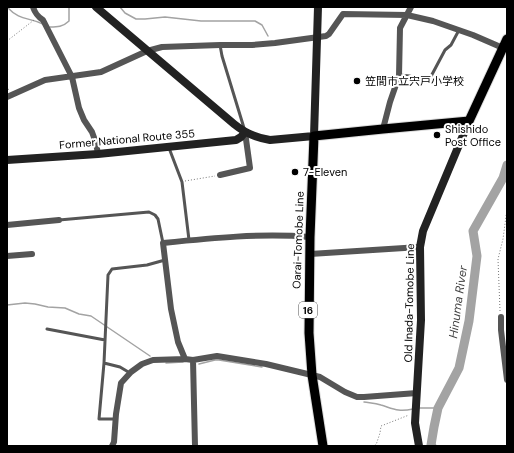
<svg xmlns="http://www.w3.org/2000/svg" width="514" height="453" font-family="'DM Sans','Noto Sans JP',sans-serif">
	<rect width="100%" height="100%" fill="#fff"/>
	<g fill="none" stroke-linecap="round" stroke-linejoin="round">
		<path stroke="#a3a3a3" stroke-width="1.5" d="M7,7C20,21 28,17 43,24
			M120,7L125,13L136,19H145L165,17L201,21H255L262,25L268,36
			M50,27C57,27 63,27 69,21V7
			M7,305L25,303L35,304L48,307L65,308L79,314L91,316L150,356
			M166,363L183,362
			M199,364L215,360H219L262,367
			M364,402C370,403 375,403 381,405C394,409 398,412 413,409
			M419,408H438"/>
		<path stroke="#a3a3a3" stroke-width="9" d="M432,446L431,445L434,427L438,408L459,368L469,321L477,256L473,231L503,178L507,165"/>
		<defs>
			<path id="primary" d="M323,446L312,375L309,333L310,237L314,136L383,129L469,121L507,39"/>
		</defs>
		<use href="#primary" stroke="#dbdbdb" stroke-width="11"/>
		<path stroke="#777" stroke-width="1" stroke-dasharray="1 2" stroke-linecap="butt" d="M7,41L34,20
			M7,86L9,91
			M185,181L215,176
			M500,311L498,259L503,239L507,209
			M372,446L376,445L380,433L381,426L409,415"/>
		<path stroke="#555" stroke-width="3" d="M220,45L222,56L244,128
			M399,75C403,76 409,75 412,77C420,81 418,84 428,82L445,50L451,45L459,30
			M169,148L182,182L189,240
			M59,220L149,212L155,215L158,219L163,243
			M47,329L105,340
			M104,363L99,419H116
			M130,373L120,367L104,363L108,275L112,269L147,265L165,260"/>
		<path stroke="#555" stroke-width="6" d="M33,7C35,13 37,16 43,20L72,77L79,108L84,120L92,132L96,143L98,154
			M7,97L45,80L101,72L147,51L162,47L220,45H252L275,43L326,36L329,34L343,14L407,15L433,21L473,35L503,48
			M383,129L390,102L399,76L400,28L411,7
			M220,175L250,168L245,132
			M7,225L59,220
			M310,254L420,247
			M7,256L32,254
			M501,317V330L507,380
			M193,360L185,359L178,342L171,309L163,243C212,238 261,233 310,237
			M112,446L114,442L116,414L121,383L131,372L142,364L153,360L185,359
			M195,446L193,360L217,356L266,364L320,377L345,392L357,397H364L417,393"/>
		<path stroke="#222" stroke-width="8" d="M96,7L234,124C245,133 256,138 270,140L314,136L318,7
			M7,160L98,154L236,140L241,137L245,132
			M419,446L415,423L421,320L420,247L423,231L469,121"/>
		<use href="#primary" stroke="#000" stroke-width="9"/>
	</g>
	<g fill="#000" stroke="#fff" stroke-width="1.5">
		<circle cx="357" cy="81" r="4"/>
		<circle cx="437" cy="135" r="4"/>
		<circle cx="295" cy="172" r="4"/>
	</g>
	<g text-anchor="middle" stroke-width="4" stroke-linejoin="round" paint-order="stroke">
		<rect fill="#fff" stroke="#4c4c4c" stroke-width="1" x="299" y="302" width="18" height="16" rx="3"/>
		<g font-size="10" font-weight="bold" fill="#000">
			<text x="308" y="314">16</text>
		</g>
		<g font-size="11" fill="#000" stroke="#fff" text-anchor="start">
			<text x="365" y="85">笠間市立宍戸小学校</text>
			<text x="445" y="133">Shishido<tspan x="445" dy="13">Post Office</tspan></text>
			<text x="303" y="176">7-Eleven</text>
		</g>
		<g font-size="11" fill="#000" stroke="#fff">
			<text transform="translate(127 139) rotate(-5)" y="4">Former National Route 355</text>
			<text transform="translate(298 240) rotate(-88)" y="4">Oarai-Tomobe Line</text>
			<text transform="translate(409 303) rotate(-89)" y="4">Old Inada-Tomobe Line</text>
		</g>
		<g font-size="12" font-style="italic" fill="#444" stroke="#fff">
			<text transform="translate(458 302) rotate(-82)" y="4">Hinuma River</text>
		</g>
	</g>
	<rect width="514" height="453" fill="none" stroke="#000000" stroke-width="16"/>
</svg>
